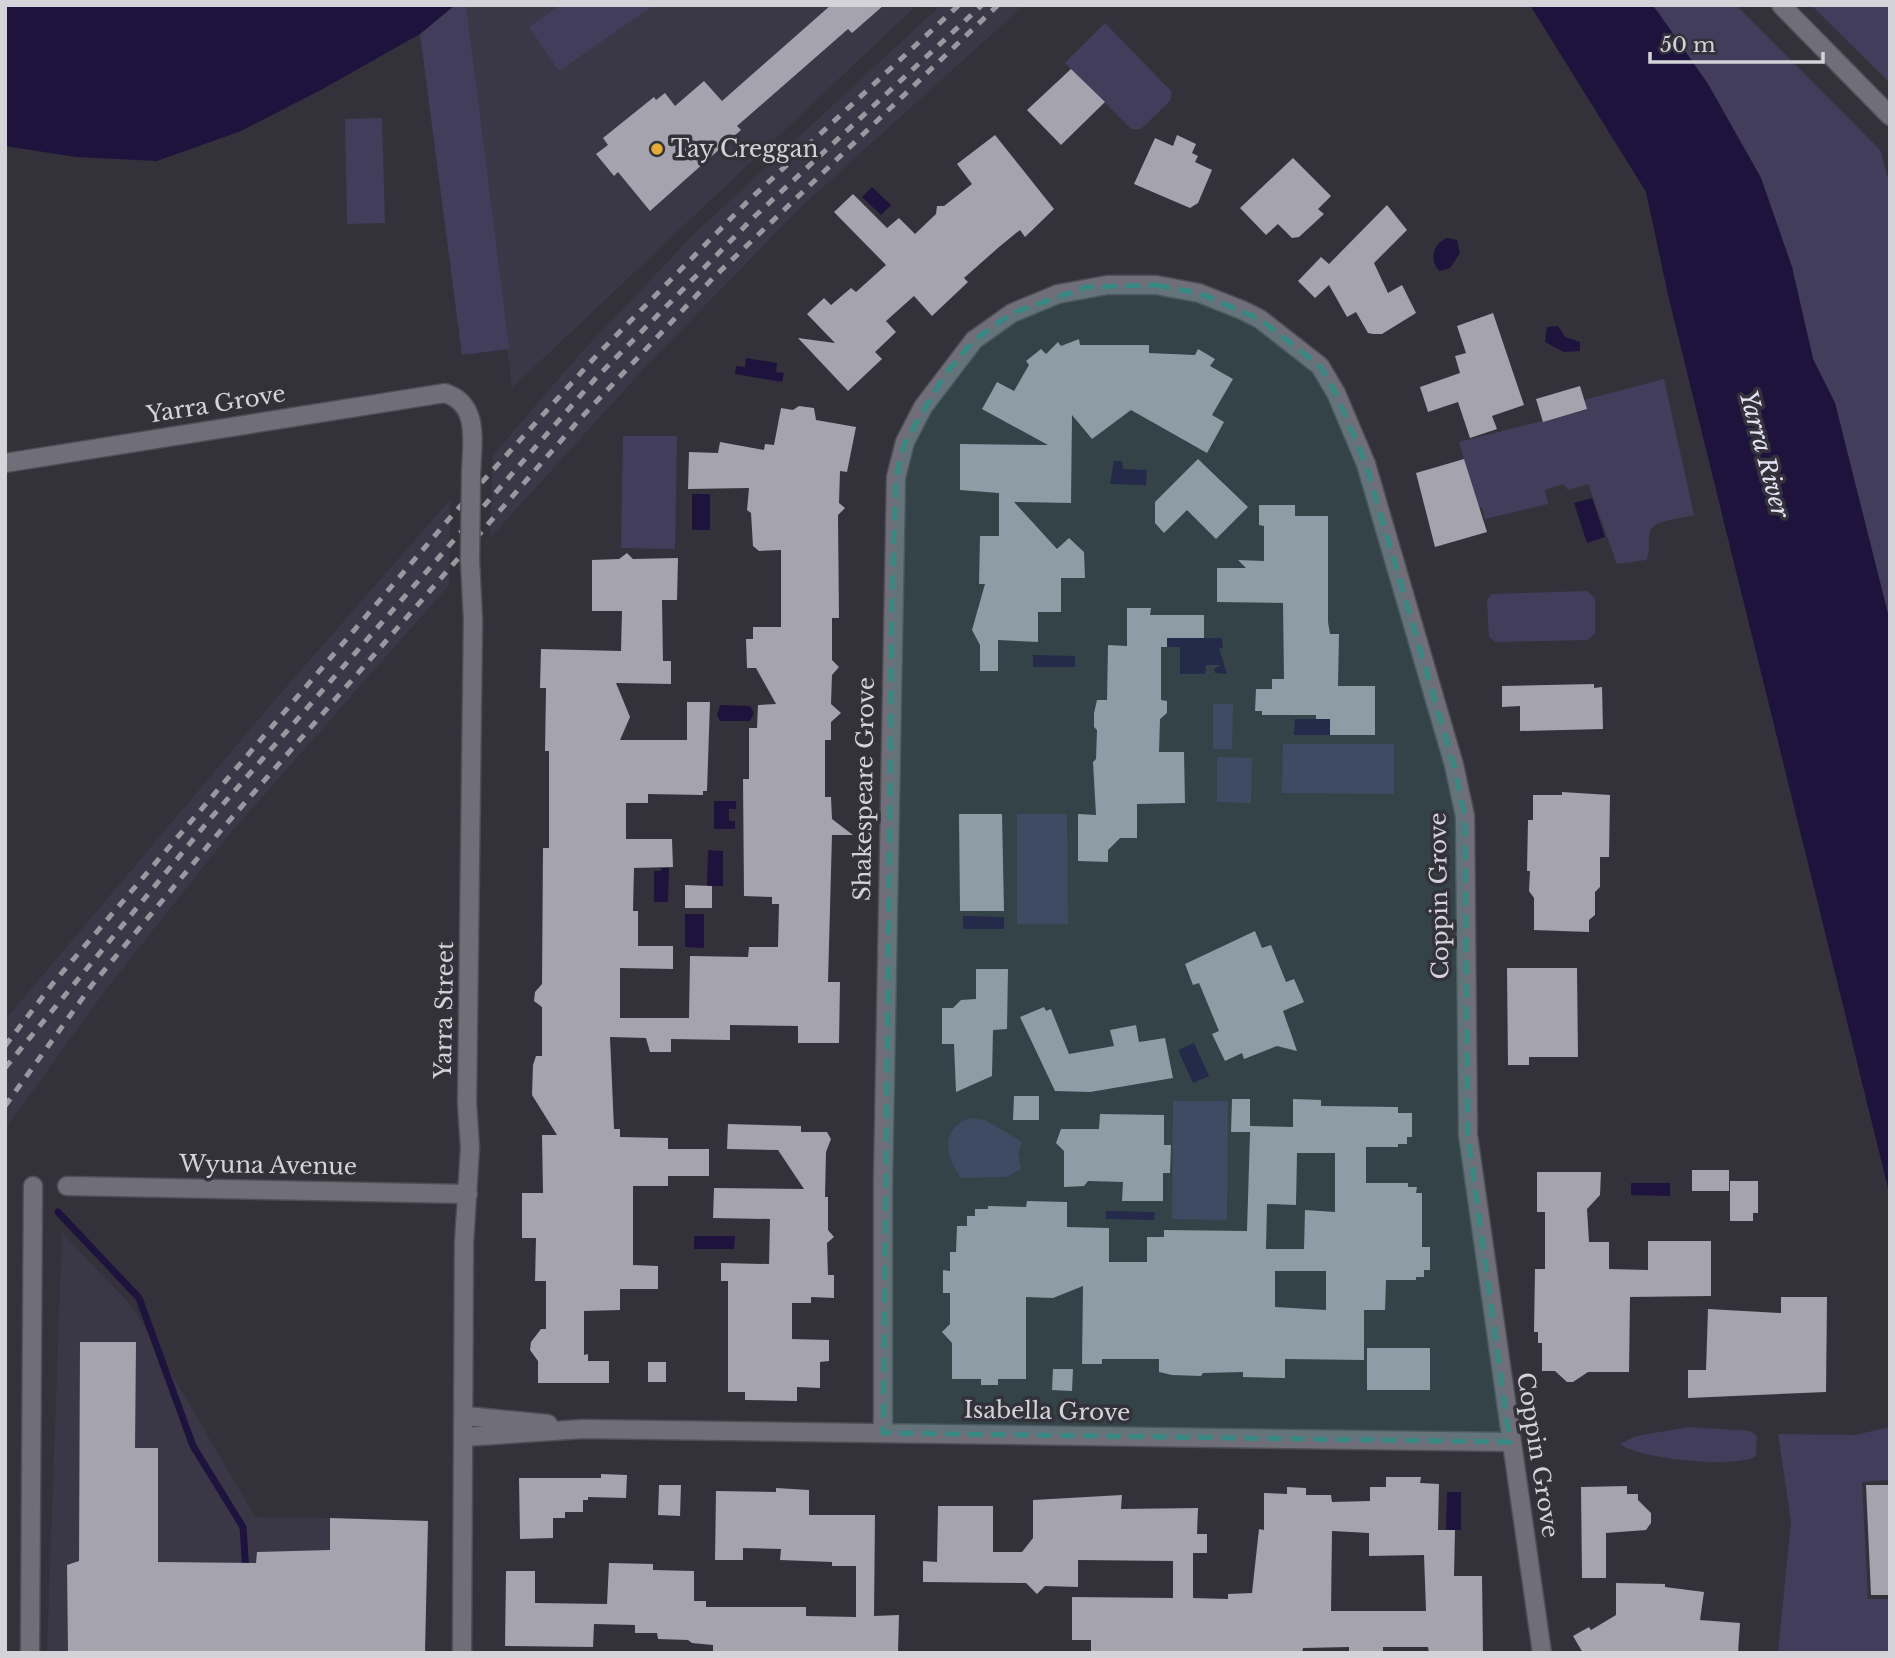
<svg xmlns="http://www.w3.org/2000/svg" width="1895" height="1658" font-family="'Libre Baskerville',serif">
	<rect width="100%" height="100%" fill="#33323a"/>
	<path fill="#3a3847" d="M466,5H917L512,388Z
		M941,5H1024L802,206L650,362L490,538L493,455L579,355L694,234Z
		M450,500L449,585L227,837L107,988L5,1129V1020L274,701Z
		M62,1232L134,1309L255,1517L330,1518L328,1653H47Z"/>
	<path fill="#423d5a" d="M455,5H466L509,349L462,355L420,34Z
		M560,5H650L651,7L559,71L529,27Z
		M1652,5H1736L1880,150L1890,185V621L1835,403L1813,359L1792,267L1761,178L1708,84Z
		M1811,5H1890V83Z
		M1105,23L1172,92L1170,101L1141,129H1131L1065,63Z
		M382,118L385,223L347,224L345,119Z
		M1664,379L1694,515C1684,518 1654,520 1650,531C1647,541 1652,550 1646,560L1617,564L1588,484L1568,490L1563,484L1545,490L1548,504L1485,519L1482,507L1478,508L1459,442L1586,410L1584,400Z
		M623,436H677L675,549L621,548Z
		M1587,591L1595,598V634L1587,640L1496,642L1489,637L1487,600L1492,594Z
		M1213,704H1233L1232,749H1213Z
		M1283,744H1394V794L1282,793Z
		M1217,757L1252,758L1251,803L1217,802Z
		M1017,814H1067L1068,924H1017Z
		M1173,1101H1228L1227,1220L1172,1219Z
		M970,1118L985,1120L1022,1142L1018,1153L1021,1169L1006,1177L961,1178C945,1156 940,1129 970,1118Z
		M1689,1427L1750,1431L1757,1436L1756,1456C1737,1469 1638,1459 1620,1444L1636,1436Z
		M1890,1427V1480L1862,1482L1868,1599H1890V1653H1778L1791,1521L1778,1434L1855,1435Z"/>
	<path fill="#1e133d" d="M5,5H455L420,34L319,91L241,131L157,161L76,157L5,146Z
		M1530,5H1652L1658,12L1708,84L1761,178L1792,267L1813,359L1835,403L1890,622V1196L1668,295L1646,192Z
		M872,187L891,205L881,215L862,197Z
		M1447,238L1457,240L1460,253L1450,268L1439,271C1429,259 1433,244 1447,238Z
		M1558,326L1565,337L1580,342V351L1564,352L1545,342L1547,327Z
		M746,358L777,363L776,372L784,373L782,382L735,374L736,366L745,367Z
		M1114,461H1122L1123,469L1147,470L1146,485L1110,484Z
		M692,494H710V530H692Z
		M1592,498L1605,537L1587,543L1574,503Z
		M1167,638H1222L1223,648H1219L1227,674L1215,673L1214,669L1221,665H1206L1205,674H1180V647H1167Z
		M1033,655L1075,656V667H1033Z
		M720,705L750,706L754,713L750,721H720L717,715Z
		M1295,719H1330V735H1294Z
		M714,801H736V809H729V821H735V829H714Z
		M708,850L723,851V886H707Z
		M661,868H669L668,902H654V871H661Z
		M685,914H704V948L685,947Z
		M963,916L1004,917V929H963Z
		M1194,1043L1209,1076L1193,1083L1178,1050Z
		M1631,1183H1670V1196L1631,1195Z
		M1106,1211L1155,1212L1154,1220L1106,1219Z
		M694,1236H735L734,1249H694Z
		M1447,1492H1461V1530H1446Z"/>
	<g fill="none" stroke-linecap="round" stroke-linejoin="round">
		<path stroke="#1e133d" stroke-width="7" d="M58,1212L139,1298L193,1446L243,1527L246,1572"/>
	</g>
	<path fill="#a4a3ae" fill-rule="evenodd" d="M831,5H884L852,33L848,29L737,126L741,130L650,211L618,172L614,176L596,154L608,145L603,138L654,97L656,100L665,93L675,106L704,81L722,101Z
		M1071,69L1105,102L1061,145L1027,110Z
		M995,135L1054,209L1025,237L1020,230L999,247L964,278L968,282L932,316L914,296L886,321L896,332L875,352L882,359L848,391L798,338L835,343L807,314L824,298L831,305L851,288L856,292L886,265L834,212L853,194L887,228L899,218L915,234L936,214L937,206H944L972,184L957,164Z
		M1177,135L1196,144L1192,153L1198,156L1195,162L1212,170L1198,203L1190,208L1134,184L1155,138L1173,146Z
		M1293,158L1331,196L1318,209L1324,214L1299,237L1292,238L1278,224L1266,235L1240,208Z
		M1387,205L1407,230L1374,263L1388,293L1402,285L1416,313L1382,334H1373L1368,333L1356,312L1347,317L1329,285L1315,298L1298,281L1321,257L1329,264Z
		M1493,313L1524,405L1492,416L1497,429L1470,438L1458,402L1428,412L1420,387L1460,373L1455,356L1466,353L1457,326Z
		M1079,339L1080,345H1149V353L1195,355L1198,349L1215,359L1210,366L1233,379L1212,415L1224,422L1207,453L1131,410L1092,439L1072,415L1071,503L1014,502L1057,549L1069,538L1084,552L1085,578H1061V612H1038V642L998,640V671H980V645L972,630L985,584H979L980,536H999V493L960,490V444L1048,445L982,409L997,382L1014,391L1029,365L1026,361L1041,349L1046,354L1058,342L1061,346Z
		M1580,386L1587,409L1543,422L1536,399Z
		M799,406L814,408L816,420L856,427L847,472L840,471L839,503L845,508L838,515L839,618H832V660L839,667L832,675L831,704L841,713L831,722V740H825V797H831L832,819L853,835H832L828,982H840L839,1043H798V1026L730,1025V1040L671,1039V1052H650L646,1038L610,1037L614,1129H620V1137L668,1138V1149H709V1176H668V1186H633V1265L658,1266V1289H620V1310L584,1311V1355L588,1354V1361H609V1383H538V1361L530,1350L531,1342L541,1329H546V1281H535L536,1238H522V1193H543L542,1135H557L532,1095L533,1065L536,1056H542V1007L534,1001L535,992L542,984L543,848H549V751H545L546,688H540L541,649L621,651L622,611H592V560L619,559L627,553L633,559L678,558L677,600H662L663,661H671V684L616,683L630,717L620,740H687V702H710L707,791H703V795L648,794V803H626V839H672L673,867L634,868L633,911H638V946H673V969L620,968V1018H689L690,956L748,957L749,947H778L779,904H772V897L744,896L743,779H749V728H757L758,705L776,704L756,668H747L746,639H753V627H781V550L759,551L753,546L751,513L747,510L749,488L688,489L689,452L718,453L720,442L764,450L765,444L774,445L781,408L793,410Z
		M1198,459L1248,507L1216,539L1187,510L1164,533L1155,523V502Z
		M1464,459L1487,532L1435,547L1416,473Z
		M1259,505H1295V516H1328V622L1330,634H1339L1338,686H1375V735H1330V719H1316V715H1262V711H1255L1256,689H1272V679H1284L1283,603L1217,602V568H1246L1238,560L1264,561V526L1259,525Z
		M1127,608H1151L1150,615H1204V638H1167V647H1161V700L1167,701V713L1160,719L1159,752H1184L1185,803L1137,804V838H1120L1108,850V862L1078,861V814L1096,815L1093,762L1096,759L1097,730L1094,727V713L1097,700H1107L1108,645L1127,646Z
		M1594,684V688L1602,687L1603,729L1520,731V706L1502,707V686Z
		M1562,792L1610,795L1609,857H1600V887L1595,892V915L1589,920V932L1534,930V898L1529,891L1530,871H1527L1528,820H1533V795H1562Z
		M959,814H1002L1004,911H960Z
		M685,885L712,886V908H685Z
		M1255,931L1262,948L1271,945L1286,982L1294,979L1304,1002L1283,1011L1297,1051L1277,1046L1244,1059L1242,1053L1225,1061L1212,1034L1219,1031L1199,983L1193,985L1185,964Z
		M1507,968H1577L1578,1057H1529V1065H1508Z
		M976,969H1008L1007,1029L993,1030L992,1076L956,1092L954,1044H942V1008H953L961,1000L976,999Z
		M1044,1007L1046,1011L1051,1009L1069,1054L1114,1046L1110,1030L1136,1025L1139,1042L1165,1038L1173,1078L1090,1092L1055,1091L1020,1017Z
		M1014,1096H1039V1120H1013Z
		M1232,1099H1250V1126L1293,1127V1099L1321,1100V1106L1398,1107V1113H1412V1137H1407V1144H1398V1147H1366V1183H1408V1187H1417L1416,1193H1422V1247H1430V1270H1424V1277H1416V1280H1386L1385,1310H1364V1360L1285,1359V1378L1243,1377V1372L1203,1373L1201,1376L1172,1375L1159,1372V1359H1102V1364H1082L1083,1286L1053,1298L1026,1297V1379H998V1385H981V1379H952V1343L942,1332L950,1324V1293H943V1270L950,1271V1252H956L957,1226H967V1216H975V1209H988V1206L1026,1207L1027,1201L1067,1202V1227L1109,1228V1262H1147V1237H1164V1230L1247,1231L1250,1132H1231ZM1297,1153H1335V1212L1305,1210L1304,1249H1266L1267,1204L1296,1205ZM1275,1271H1326V1310L1275,1307Z
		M1100,1114L1164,1115V1145H1171L1170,1173H1163V1201H1122L1123,1182L1088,1181L1084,1186L1064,1187V1151L1056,1143L1061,1129H1099Z
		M728,1124L801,1126V1132H827L831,1139L826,1152L825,1197H828V1230L834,1237L827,1243L828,1275H834V1298L811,1297V1303H792V1339L829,1340V1361L820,1362V1388L797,1387V1401L745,1400V1392H728V1281H721V1263L769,1264L770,1219L713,1218L714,1188L804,1189L778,1150L727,1149Z
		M1692,1170H1729V1191H1692Z
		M1537,1172H1601L1600,1195L1587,1209L1589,1242H1609V1269L1648,1270V1241H1711V1296L1630,1297L1629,1372H1588L1573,1382H1567L1555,1371H1542V1343H1538V1332H1534L1535,1269H1545V1212H1537Z
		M1730,1181H1758V1213H1753V1221H1730Z
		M1781,1297H1827L1826,1392L1688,1398V1370H1706L1708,1309L1781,1313Z
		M80,1342H136L135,1448H158V1562L256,1563L257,1552L330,1550V1518L428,1521L425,1653L68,1652L67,1565L79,1561Z
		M1367,1348H1430V1390H1367Z
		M648,1362H666V1382H648Z
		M1053,1369H1073L1072,1391L1052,1390Z
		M601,1474L627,1475L626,1498L588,1497V1500H583V1512H565V1518H553V1538L520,1539L519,1478H601Z
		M1386,1477H1421L1420,1483L1439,1484L1438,1530H1455L1454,1576H1482L1483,1653H1429L1428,1647H1383V1653H1349V1647L1303,1648L1302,1653H1091V1640H1072V1597L1173,1598V1561L1078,1560V1587L1045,1586L1037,1594L1026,1583L923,1582V1561L937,1562L938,1506H993V1552H1022L1033,1538V1500L1122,1495L1121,1509L1198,1508L1197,1534H1207V1553H1193V1598L1228,1599V1594L1252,1593L1259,1529L1264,1530V1493L1287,1494V1487L1306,1488V1495H1331L1332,1502L1370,1501V1487H1386ZM1332,1531L1369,1533V1556L1424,1555L1426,1611H1331Z
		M659,1485H681L680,1516L658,1515Z
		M1866,1485H1890V1595H1871Z
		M1627,1486V1494H1638V1500L1651,1513V1523L1646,1530L1606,1533V1578H1582L1581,1487Z
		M776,1488L809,1490V1515H875L874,1616L899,1615L898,1653H713V1645L692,1643L688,1640L658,1639L657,1633H635V1625L594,1624L593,1647L505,1646L506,1571H535V1603L607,1604L609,1563L653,1564V1570L694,1571V1601H706V1607H806V1616L856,1617V1566H832V1562L780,1560L781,1549L743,1548V1560H715L716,1491L776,1492Z
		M1616,1583L1665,1584V1587L1704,1592L1700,1620L1740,1623L1738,1653H1583L1573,1636L1589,1627L1591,1630L1616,1615Z"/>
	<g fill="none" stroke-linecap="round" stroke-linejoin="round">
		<defs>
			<path id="street" d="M5,463L445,393C482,405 471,446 471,478
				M67,1186L468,1194
				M466,1416L548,1424
				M883,1433V1183L896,477L905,442L923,407L974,340L1012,313L1058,294L1107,285H1156L1199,293L1242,310L1260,319L1320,366L1336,393L1366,464L1454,765L1465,816L1468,1135L1542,1653
				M465,1437L583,1429L1510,1442
				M30,1653L33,1186
				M462,1653L464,1243L470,1148L467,1103L473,620L470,560"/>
			<path id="secondary" d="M1781,5L1890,116"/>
		</defs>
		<use href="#street" stroke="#4f4e55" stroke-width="21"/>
		<use href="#secondary" stroke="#4f4e55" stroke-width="21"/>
		<use href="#street" stroke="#706f79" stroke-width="18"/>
		<use href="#secondary" stroke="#706f79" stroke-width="18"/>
		<path stroke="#99989f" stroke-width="5" stroke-dasharray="9 9" stroke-linecap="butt" d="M5,1046L54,982L455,512L597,355L747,202L959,5
			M5,1068L210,819L595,379L755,216L982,5
			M5,1106L92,985L222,829L579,420L713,278L998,5"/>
		<defs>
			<path id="street-bridge" d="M470,560L471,478"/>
		</defs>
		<use href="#street-bridge" stroke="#4f4e55" stroke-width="21" stroke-linecap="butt"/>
		<use href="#street-bridge" stroke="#706f79" stroke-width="18"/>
	</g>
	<path fill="#368983" fill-opacity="0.2" stroke="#368983" stroke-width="5" stroke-dasharray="14 9" stroke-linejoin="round" d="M1156,285L1199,293L1260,319L1320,366L1336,393L1366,464L1454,765L1465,816L1468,1135L1510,1442L883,1433L892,588L896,477L905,442L945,374L974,340L1012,313L1086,287Z"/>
	<circle fill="#e6ac36" stroke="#33323a" stroke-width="2.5" cx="657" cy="149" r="7"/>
	<g text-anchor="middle" stroke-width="7" stroke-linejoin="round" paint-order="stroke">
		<g font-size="23" fill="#d4d3d9" stroke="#33323a" text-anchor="start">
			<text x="671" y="157">Tay Creggan</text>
		</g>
		<g font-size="23" fill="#d4d3d9" stroke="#33323a">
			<text transform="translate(216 404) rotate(-9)" y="8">Yarra Grove</text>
			<text transform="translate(864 789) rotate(-89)" y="8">Shakespeare Grove</text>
			<text transform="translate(1439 896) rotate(-91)" y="8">Coppin Grove</text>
			<text transform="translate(444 1010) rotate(-89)" y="8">Yarra Street</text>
			<text transform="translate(268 1165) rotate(1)" y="8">Wyuna Avenue</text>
			<text transform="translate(1047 1411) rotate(1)" y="8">Isabella Grove</text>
			<text transform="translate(1538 1455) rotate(81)" y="8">Coppin Grove</text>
		</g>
		<g font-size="24" font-style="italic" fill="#e4e2f2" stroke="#33323a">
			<text transform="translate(1764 454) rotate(75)" y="8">Yarra River</text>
		</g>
	</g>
	<rect width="1895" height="1658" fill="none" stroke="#d4d3d9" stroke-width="14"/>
	<path d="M1650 52v10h173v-10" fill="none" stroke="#d4d3d9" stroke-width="3.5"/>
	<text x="1660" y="52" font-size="21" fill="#d4d3d9" stroke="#33323a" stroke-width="5" paint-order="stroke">50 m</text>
</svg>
